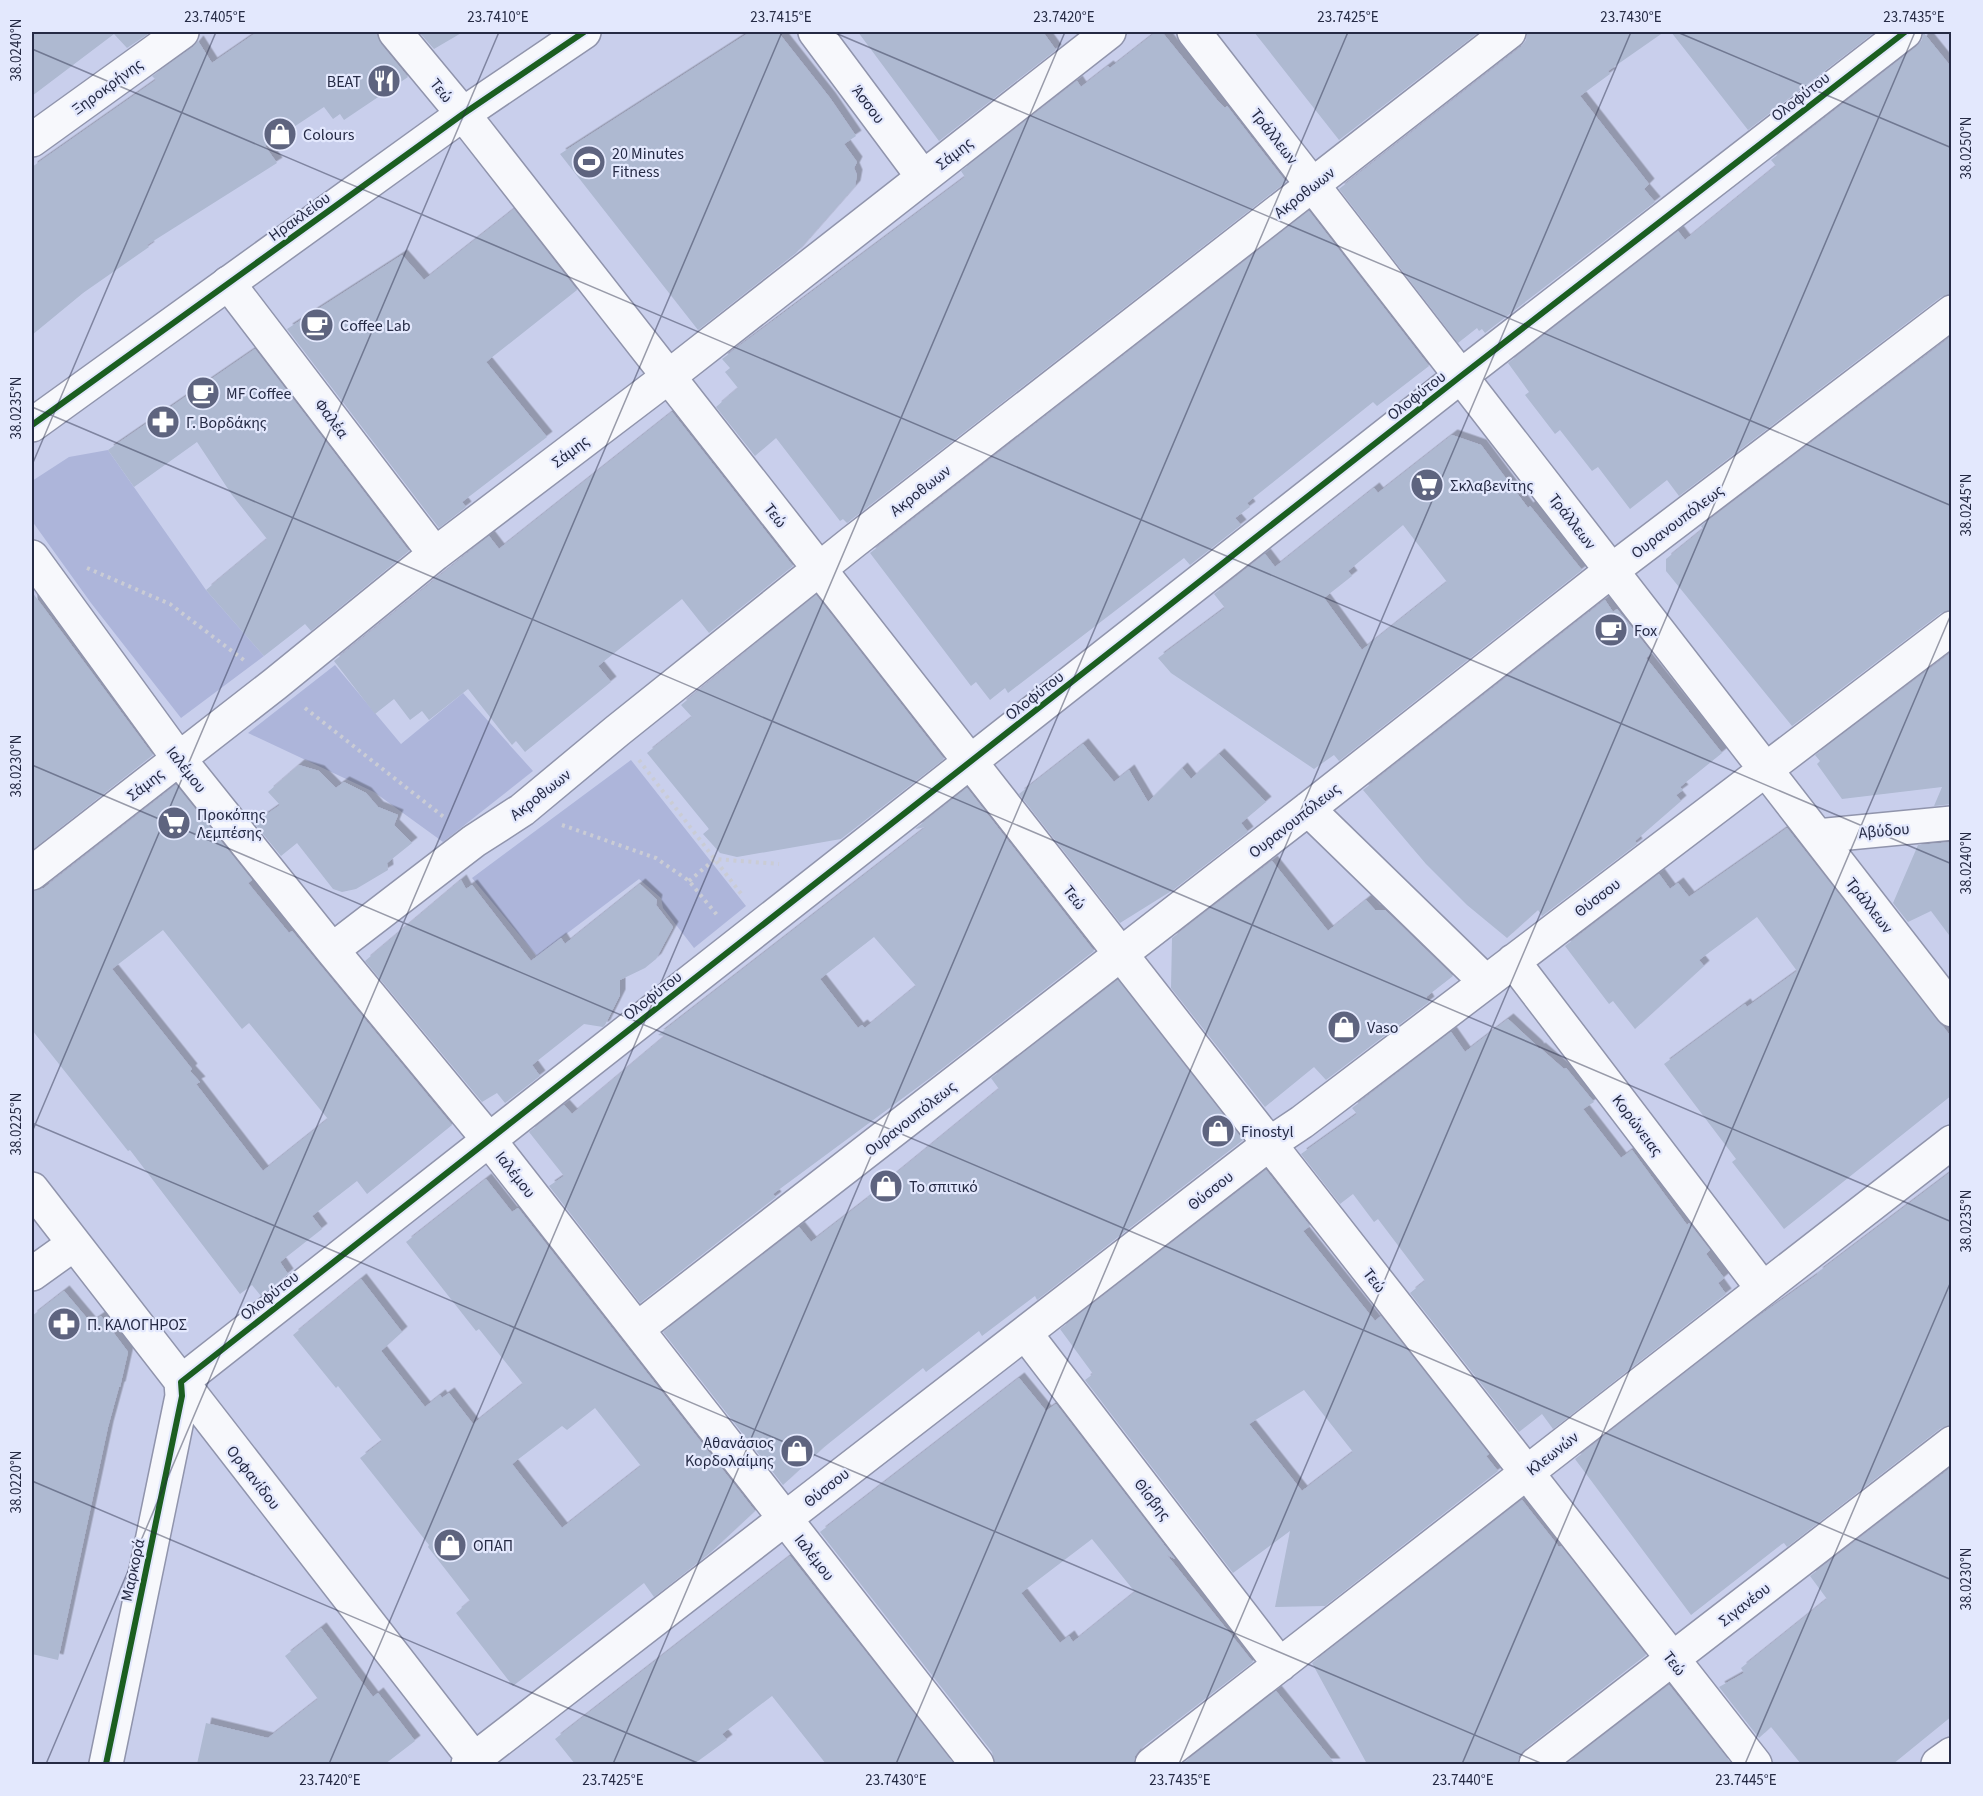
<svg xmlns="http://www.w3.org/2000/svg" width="1983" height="1796" font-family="'Source Sans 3',sans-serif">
	<defs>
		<filter id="shadow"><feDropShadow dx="5.5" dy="-5.5" stdDeviation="0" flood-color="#0004"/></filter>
	</defs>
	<rect width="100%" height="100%" fill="#c9cfec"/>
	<path fill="#adb5da" d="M108,450L206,590L264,656L181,718L91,603L32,521V481L69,457Z
		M335,665L401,744L463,693L533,771L443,842L374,792L248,733Z
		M631,760L746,906L694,948L663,908L661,898L639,879L537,956L472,878Z"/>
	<path fill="#aeb9d1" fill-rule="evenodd" filter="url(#shadow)" d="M32,32H151L127,48L114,34L32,96Z
		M257,32H377L381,44L408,77L344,120L340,114L333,119L324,107L265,146L277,163L147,245L149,247L83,293L32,335V167L156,80L152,76L193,47L198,41L212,63Z
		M419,32H463L434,49Z
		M750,32H778L830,98L856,136L844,144L857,162L854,168L857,175L855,186L796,253L698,330L560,154Z
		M858,32H1043L1056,50L939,141Z
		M1156,32H1162L1217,100L1225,108L1227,106L1286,182L847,523L843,519L840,521L776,438L755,456L716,407L738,388L725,372L730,368L722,359L965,177L961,171L1077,81L1081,87L1108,66L1110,68Z
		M1254,32H1479L1339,140Z
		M1527,32H1664L1608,71L1610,74L1580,96L1649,184L1644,189L1655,202L1485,333L1482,329L1479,331L1477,328L1458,343L1339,189L1521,47L1526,40Z
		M1671,32H1875L1748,130Z
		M1923,32L1952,68V294L1941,297L1679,496L1667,480L1630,509L1598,467L1592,471L1560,430L1555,434L1525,395L1529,392L1508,363L1678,231L1685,240L1776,166L1771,160L1916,47L1922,40Z
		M514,209L577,290L486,362L547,437L462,502L466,507L439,528L287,329L402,255L424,280Z
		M1309,211L1429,366L1377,406L1373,402L1247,503L1250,507L1235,518L1241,525L1190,565L1184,558L1008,693L1005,688L990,700L976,682L971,686L870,553Z
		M1952,336V610L1941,613L1792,726L1666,571V559L1703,529L1701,526Z
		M255,349L409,551L311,631L305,624L264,656L206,590L267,539L232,495L197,442L134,487L108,450Z
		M672,412L793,566L709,633L682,599L598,666L611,682L525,752L516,741L512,745L468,689L429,720L422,711L410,720L394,699L375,714L334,661L489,536L499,549Z
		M1452,435L1481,445L1528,508L1530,506L1582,570L1339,761L1334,755L1314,769L1171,673L1158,658L1225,608L1214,594L1265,554L1275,567L1374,488L1378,493ZM1403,525L1447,582L1362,650L1324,598L1352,576L1348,571Z
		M32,592L153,755L32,850Z
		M816,595L944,759L841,839L737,857L720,853L703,834L709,829L647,753L692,717L681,705Z
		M1605,600L1613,612L1617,609L1652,653L1646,658L1722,753L1680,787L1683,790L1676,795L1681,801L1635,841L1637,844L1542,916L1538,910L1507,938L1467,905L1426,864L1363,790Z
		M1952,652V804L1934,806L1942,787L1842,799L1817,764L1820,761L1815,755Z
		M1083,744L1114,782L1129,770L1148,802L1182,768L1191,779L1219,754L1266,802L1241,823L1248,832L1173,890L1120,923L1019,794Z
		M299,765L319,771L336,788L344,782L366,793L378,807L398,815L394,825L412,843L387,863L388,870L356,889L342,892L333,889L297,843L281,856L254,823L280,805L268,792Z
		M176,785L252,880L248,883L289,933L292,931L452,1125L367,1194L357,1181L312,1216L322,1229L280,1262L288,1274L261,1296L252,1285L240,1294L130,1150L128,1151L32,1030V891L44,888ZM163,930L242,1029L249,1023L328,1119L263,1171L196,1084L200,1082L190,1071L192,1069L112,969Z
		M967,788L1094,951L930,1078L773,1194L776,1197L640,1303L549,1186L564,1176L529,1132L564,1105L572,1114L665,1036L658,1035L926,827L915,829ZM874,937L916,986L865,1028L862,1025L858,1028L820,979Z
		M1787,828L1952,1038V1095L1784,1229L1732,1162L1736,1159L1664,1064L1745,1004L1747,1007L1797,971L1757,917L1699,960L1704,966L1635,1029L1613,1001L1609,1004L1565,946L1659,874L1670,889L1678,883L1689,897Z
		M1952,842V939L1931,911L1908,922L1893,903L1918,845Z
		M1272,861L1328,931L1366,900L1375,910H1385L1453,976L1426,997L1429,1002L1326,1080L1314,1067L1265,1107L1171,988L1172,938Z
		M461,880L466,889L472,885L531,961L561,938L565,944L640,884L657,900L656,905L673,927L656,959L645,968L620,980V995L605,1025L603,1027L584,1024L532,1065L540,1076L505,1103L497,1093L482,1102L365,961Z
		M1118,980L1243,1140L1037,1300L1035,1296L982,1336L979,1331L926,1372L923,1368L823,1448L783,1485L663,1332L799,1227L811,1242L868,1198L867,1197L999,1089L991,1078Z
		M1508,1019L1537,1046L1539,1049L1540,1048L1564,1069L1566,1068L1594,1102L1583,1109L1621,1158L1632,1150L1687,1225L1689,1223L1710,1250L1706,1254L1724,1278L1718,1283L1726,1294L1553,1429L1542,1414L1519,1432L1410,1293L1425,1281L1378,1219L1374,1222L1353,1194L1340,1204L1301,1154L1357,1114L1352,1108L1451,1032L1465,1052Z
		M1266,1170L1310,1226L1303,1231L1375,1321L1381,1316L1489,1454L1486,1456L1498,1471L1325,1606L1275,1607L1290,1531L1233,1573L1085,1380L1093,1374L1060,1329ZM1304,1390L1353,1452L1302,1491L1249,1424Z
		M1952,1171V1425L1941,1428L1787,1547L1784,1543L1782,1544L1691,1615L1575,1459L1749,1323L1818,1274L1817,1273Z
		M486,1179L512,1212L518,1208L755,1511L710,1553L654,1597L644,1583L513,1686L456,1613L470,1601L428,1547L429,1545L360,1458L382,1441L338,1386L336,1388L293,1335L361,1279L402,1332L381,1351L425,1407L440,1395L442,1398L449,1393L473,1424L523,1384L479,1329L476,1331L406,1242ZM595,1408L641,1466L562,1528L512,1464L562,1426L567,1430Z
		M64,1291L91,1323L101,1316L128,1352L120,1387H119L108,1427L58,1660L32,1654V1316Z
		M1019,1378L1046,1411L1056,1404L1175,1559L1167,1555L1253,1662L1140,1749L1135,1756L1134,1764H995L992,1752L820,1532ZM1092,1539L1135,1592L1073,1642L1069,1636L1060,1643L1021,1593Z
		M1952,1467V1716L1893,1764H1801L1771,1727L1759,1738L1719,1687L1744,1673L1741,1668L1827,1599L1810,1576Z
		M1522,1500L1559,1547L1561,1546L1646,1655L1525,1749L1519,1756L1518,1764H1367L1312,1663Z
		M790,1556L954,1764H826L772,1696L722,1734L727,1740L694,1764H575L555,1739Z
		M321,1628L373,1697L378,1693L415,1741L385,1764H197L206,1723L268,1738L318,1699L285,1656Z
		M1669,1685L1731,1763L1729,1764H1566Z
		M1276,1691L1335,1764H1182Z"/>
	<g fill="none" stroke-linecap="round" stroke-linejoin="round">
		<defs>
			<path id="minor" d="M395,32L463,114L1755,1764
				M815,32L923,177
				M1194,32L1952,1010
				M32,140L182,32
				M228,283L435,554
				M32,557L179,759L332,950L489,1140L977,1764
				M1308,809L1486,982
				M1817,836L1952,823
				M32,873L275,684L435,554L668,377L1109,32
				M332,950L474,841L522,810L617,731L853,542L1509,32
				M1513,961L1763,1289
				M32,1189L478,1764
				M32,1274L74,1244
				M637,1329L1308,809L1611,571L1952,312
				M1025,1333L1280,1665
				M106,1764L182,1396L181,1382L1461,376L1905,32
				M468,1764L1269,1144L1302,1122L1952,628
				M1152,1764L1952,1142
				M1536,1764L1952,1443
				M1938,1764L1952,1754"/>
			<path id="secondary" d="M32,425L463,114L584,32"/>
		</defs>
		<use href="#minor" stroke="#9094ac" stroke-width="36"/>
		<use href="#secondary" stroke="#9094ac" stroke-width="36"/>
		<path stroke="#caccd5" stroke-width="4" stroke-dasharray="3 4.5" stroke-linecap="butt" d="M87,568L170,604L245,661
			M305,708L445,818
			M639,760L742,895
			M562,825L656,858L689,881L717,915
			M689,881L715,859L779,864"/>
		<use href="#minor" stroke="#f7f8fc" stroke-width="33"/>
		<use href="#secondary" stroke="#f7f8fc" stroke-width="33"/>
		<defs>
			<path id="cycleway" d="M32,425L463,114L584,32
				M106,1764L182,1396L181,1382L1461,376L1905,32"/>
		</defs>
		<use href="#cycleway" stroke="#e3e8fd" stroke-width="10"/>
		<use href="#cycleway" stroke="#1b5e20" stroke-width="6"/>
	</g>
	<path fill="none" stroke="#252a44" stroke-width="1.5" stroke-opacity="0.45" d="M833,32L1952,506M1677,32L1952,148M32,49L1952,864M32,407L1952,1222M32,465L216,32M32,765L1952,1580M32,1123L1543,1764M32,1132L499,32M32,1481L700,1764M46,1764L782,32M329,1764L1065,32M613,1764L1348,32M896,1764L1631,32M1179,1764L1915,32M1462,1764L1952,612M1745,1764L1952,1279"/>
	<defs>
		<symbol id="restaurant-disc" viewBox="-11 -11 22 22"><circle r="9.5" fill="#5e647f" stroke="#e3e8fd"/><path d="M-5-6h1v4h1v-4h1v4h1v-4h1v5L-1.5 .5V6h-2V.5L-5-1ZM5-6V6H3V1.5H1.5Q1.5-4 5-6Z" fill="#fff"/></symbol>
		<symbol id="shop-disc" viewBox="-11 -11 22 22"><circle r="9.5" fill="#5e647f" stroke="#e3e8fd"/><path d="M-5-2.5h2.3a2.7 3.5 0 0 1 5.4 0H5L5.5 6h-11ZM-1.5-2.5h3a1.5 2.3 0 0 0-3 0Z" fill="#fff"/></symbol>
		<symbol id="stadium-disc" viewBox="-11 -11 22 22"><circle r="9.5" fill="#5e647f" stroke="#e3e8fd"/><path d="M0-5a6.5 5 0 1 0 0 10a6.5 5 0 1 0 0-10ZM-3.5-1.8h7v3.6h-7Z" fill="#fff"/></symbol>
		<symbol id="cafe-disc" viewBox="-11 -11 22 22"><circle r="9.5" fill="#5e647f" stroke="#e3e8fd"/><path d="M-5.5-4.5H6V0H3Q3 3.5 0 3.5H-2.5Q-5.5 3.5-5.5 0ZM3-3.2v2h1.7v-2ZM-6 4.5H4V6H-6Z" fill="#fff"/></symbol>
		<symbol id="pharmacy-disc" viewBox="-11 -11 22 22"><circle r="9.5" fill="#5e647f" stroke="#e3e8fd"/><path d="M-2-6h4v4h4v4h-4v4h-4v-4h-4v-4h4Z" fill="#fff"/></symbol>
		<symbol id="supermarket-disc" viewBox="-11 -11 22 22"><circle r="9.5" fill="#5e647f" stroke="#e3e8fd"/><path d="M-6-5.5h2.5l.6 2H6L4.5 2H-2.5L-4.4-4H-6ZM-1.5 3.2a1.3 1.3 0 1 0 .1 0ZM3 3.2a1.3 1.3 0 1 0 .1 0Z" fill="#fff"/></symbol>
	</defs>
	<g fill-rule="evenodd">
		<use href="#restaurant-disc" x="365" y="62" width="38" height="38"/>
		<use href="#shop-disc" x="261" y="115" width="38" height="38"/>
		<use href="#stadium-disc" x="570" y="143" width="38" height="38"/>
		<use href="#cafe-disc" x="298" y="306" width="38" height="38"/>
		<use href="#cafe-disc" x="184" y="374" width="38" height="38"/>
		<use href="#pharmacy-disc" x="144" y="403" width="38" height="38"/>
		<use href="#supermarket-disc" x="1408" y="466" width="38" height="38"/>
		<use href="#cafe-disc" x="1592" y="611" width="38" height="38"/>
		<use href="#supermarket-disc" x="155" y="804" width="38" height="38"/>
		<use href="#shop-disc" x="1325" y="1008" width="38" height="38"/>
		<use href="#shop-disc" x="1199" y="1112" width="38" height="38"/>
		<use href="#shop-disc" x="867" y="1167" width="38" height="38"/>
		<use href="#pharmacy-disc" x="45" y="1305" width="38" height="38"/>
		<use href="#shop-disc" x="778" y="1432" width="38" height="38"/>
		<use href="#shop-disc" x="431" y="1526" width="38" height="38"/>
	</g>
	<g text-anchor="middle" stroke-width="4.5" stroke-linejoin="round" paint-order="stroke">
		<g font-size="16" fill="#252a44" stroke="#e3e8fd" text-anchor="start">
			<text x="361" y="87" text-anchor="end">ΒΕΑΤ</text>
			<text x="303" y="140">Colours</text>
			<text x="612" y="159">20 Μinutes<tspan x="612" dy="18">Fitness</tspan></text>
			<text x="340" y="331">Coffee Lab</text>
			<text x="226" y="399">MF Coffee</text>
			<text x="186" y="428">Γ. Βορδάκης</text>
			<text x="1450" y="491">Σκλαβενίτης</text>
			<text x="1634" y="636">Fox</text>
			<text x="197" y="820">Προκόπης<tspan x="197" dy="18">Λεμπέσης</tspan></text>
			<text x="1367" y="1033">Vaso</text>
			<text x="1241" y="1137">Finostyl</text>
			<text x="909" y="1192">Το σπιτικό</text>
			<text x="87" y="1330">Π. ΚΑΛΟΓΗΡΟΣ</text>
			<text x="774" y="1448" text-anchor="end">Αθανάσιος<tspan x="774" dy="18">Κορδολαίμης</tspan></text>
			<text x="473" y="1551">ΟΠΑΠ</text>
		</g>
		<g font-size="16" fill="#252a44" stroke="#e3e8fd">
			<text transform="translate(107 86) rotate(-36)" y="6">Ξηροκρήνης</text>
			<text transform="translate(442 90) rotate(51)" y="6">Τεώ</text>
			<text transform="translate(1800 96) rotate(-38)" y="6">Ολοφύτου</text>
			<text transform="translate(869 104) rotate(53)" y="6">Άσσου</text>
			<text transform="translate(1275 136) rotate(52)" y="6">Τράλλεων</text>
			<text transform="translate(954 153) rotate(-38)" y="6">Σάμης</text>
			<text transform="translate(1304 192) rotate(-38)" y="6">Ακροθωων</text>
			<text transform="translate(299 216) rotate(-36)" y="6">Ηρακλείου</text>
			<text transform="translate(1416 395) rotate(-38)" y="6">Ολοφύτου</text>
			<text transform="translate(332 418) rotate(53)" y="6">Φαλέα</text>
			<text transform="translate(570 451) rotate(-37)" y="6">Σάμης</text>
			<text transform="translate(920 490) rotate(-38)" y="6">Ακροθωων</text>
			<text transform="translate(776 515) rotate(52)" y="6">Τεώ</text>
			<text transform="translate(1573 521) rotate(52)" y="6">Τράλλεων</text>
			<text transform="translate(1677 521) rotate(-37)" y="6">Ουρανουπόλεως</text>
			<text transform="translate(1034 695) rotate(-38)" y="6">Ολοφύτου</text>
			<text transform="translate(187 769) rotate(52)" y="6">Ιαλέμου</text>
			<text transform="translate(145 784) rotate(-38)" y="6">Σάμης</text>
			<text transform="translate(540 794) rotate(-38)" y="6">Ακροθωων</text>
			<text transform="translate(1294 820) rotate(-38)" y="6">Ουρανουπόλεως</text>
			<text transform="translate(1884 830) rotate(-5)" y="6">Αβύδου</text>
			<text transform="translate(1075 897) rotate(52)" y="6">Τεώ</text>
			<text transform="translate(1597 897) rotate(-37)" y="6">Θύσσου</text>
			<text transform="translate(1870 905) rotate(52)" y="6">Τράλλεων</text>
			<text transform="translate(652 995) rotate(-38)" y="6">Ολοφύτου</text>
			<text transform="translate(910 1118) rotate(-38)" y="6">Ουρανουπόλεως</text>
			<text transform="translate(1638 1125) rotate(53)" y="6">Κορώνειας</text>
			<text transform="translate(516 1174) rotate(52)" y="6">Ιαλέμου</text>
			<text transform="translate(1210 1190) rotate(-38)" y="6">Θύσσου</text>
			<text transform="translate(1375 1280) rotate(52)" y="6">Τεώ</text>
			<text transform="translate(269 1295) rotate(-38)" y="6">Ολοφύτου</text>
			<text transform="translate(1552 1453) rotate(-38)" y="6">Κλεωνών</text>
			<text transform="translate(254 1477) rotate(52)" y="6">Ορφανίδου</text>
			<text transform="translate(826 1487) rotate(-38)" y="6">Θύσσου</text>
			<text transform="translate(1153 1499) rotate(52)" y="6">Θίσβης</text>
			<text transform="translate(815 1557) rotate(52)" y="6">Ιαλέμου</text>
			<text transform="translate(132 1570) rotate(-78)" y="6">Μαρκορά</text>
			<text transform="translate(1744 1604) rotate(-38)" y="6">Σιγανέου</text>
			<text transform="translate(1675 1663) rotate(52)" y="6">Τεώ</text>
		</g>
	</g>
	<rect width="1983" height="1796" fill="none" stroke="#e3e8fd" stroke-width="66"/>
	<rect x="33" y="33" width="1917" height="1730" fill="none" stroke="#252a44" stroke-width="2"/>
	<g font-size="15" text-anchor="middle" fill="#252a44">
		<text x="215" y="22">23.7405°E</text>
		<text x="498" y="22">23.7410°E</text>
		<text x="781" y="22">23.7415°E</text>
		<text x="1064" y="22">23.7420°E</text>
		<text x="1348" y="22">23.7425°E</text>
		<text x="1631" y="22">23.7430°E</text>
		<text x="1914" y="22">23.7435°E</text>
		<text transform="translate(16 50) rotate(-90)" y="5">38.0240°N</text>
		<text transform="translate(1966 148) rotate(-90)" y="5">38.0250°N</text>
		<text transform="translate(16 408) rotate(-90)" y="5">38.0235°N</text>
		<text transform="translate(1966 505) rotate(-90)" y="5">38.0245°N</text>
		<text transform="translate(16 766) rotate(-90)" y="5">38.0230°N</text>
		<text transform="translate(1966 863) rotate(-90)" y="5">38.0240°N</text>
		<text transform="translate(16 1124) rotate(-90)" y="5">38.0225°N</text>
		<text transform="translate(1966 1221) rotate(-90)" y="5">38.0235°N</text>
		<text transform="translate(16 1482) rotate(-90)" y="5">38.0220°N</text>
		<text transform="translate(1966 1579) rotate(-90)" y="5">38.0230°N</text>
		<text x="330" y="1785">23.7420°E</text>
		<text x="613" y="1785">23.7425°E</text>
		<text x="896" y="1785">23.7430°E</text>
		<text x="1180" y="1785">23.7435°E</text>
		<text x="1463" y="1785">23.7440°E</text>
		<text x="1746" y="1785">23.7445°E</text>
	</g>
</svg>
